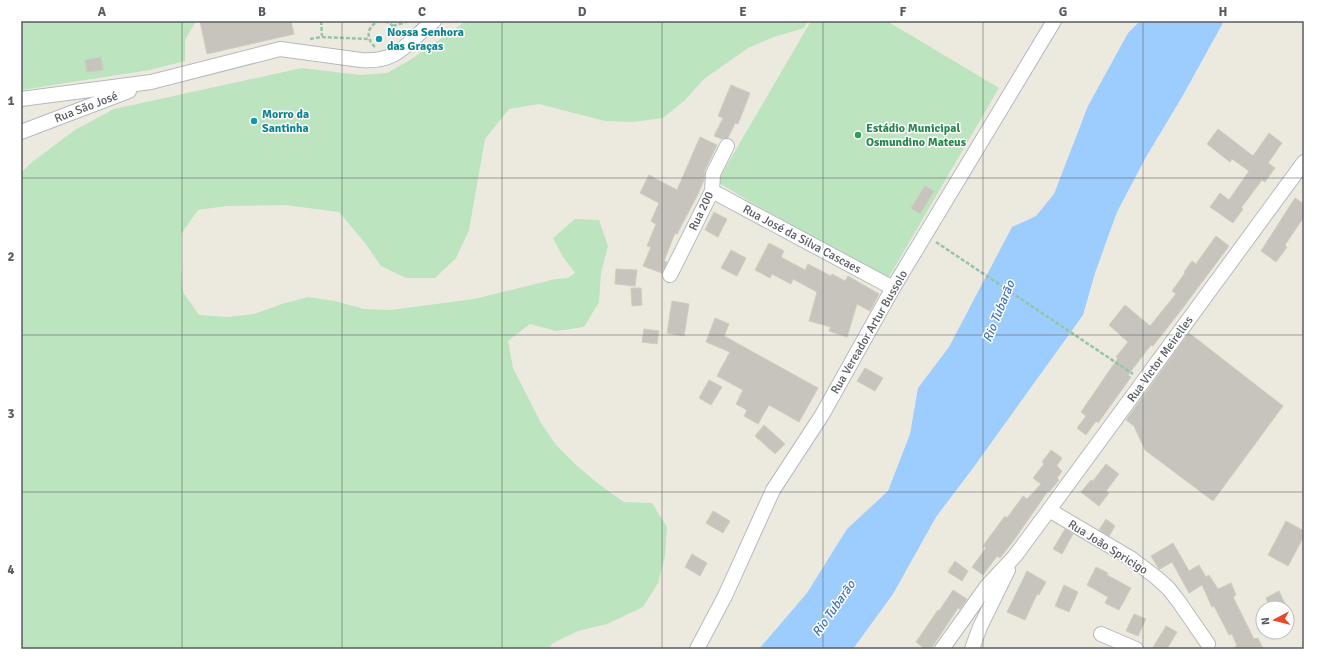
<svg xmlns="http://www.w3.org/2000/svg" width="1325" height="670" font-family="Signika,sans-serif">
	<rect width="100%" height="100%" fill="#eceadf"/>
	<path fill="#bbe4bf" d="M21,21H196L185,40V61L150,70L21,90Z
		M466,21H808L804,28L774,37L748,48L704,79L685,100L663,118L633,122L605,121L539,104L509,109L485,139L469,230L456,258L435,278H406L381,266L365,243L339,212L285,205L226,206L198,210L181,234V265L183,292L199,315L227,317L254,314L282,304L308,297L335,301L364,309L391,310L474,299L556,279L568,278L575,273L563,257L553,238L575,219L599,220L608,246L601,273L599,302L584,327L556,331L530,324L508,341L513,368L541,423L556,445L577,466L600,485L624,502L652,503L667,527L665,556L658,583L643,607L607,624L578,631L553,643L548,649H21V173L32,162L75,130L114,109L302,68L360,75L387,73L410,60Z
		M811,21H887L999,88L886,282L717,182Z"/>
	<path fill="#9dccff" d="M1140,21H1224L1182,97L1146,157L1117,212L1095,273L1083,315L973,468L936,517L893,594L853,649H759L807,593L847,529L888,491L910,434L918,388L949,347L1012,227L1036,216L1054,194L1088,106L1128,33Z"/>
	<path fill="#c6c4bd" stroke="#d0ccbe" d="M200,21H291L294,34L207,54Z
		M101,57L103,70L87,72L85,60Z
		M731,85L750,93L738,124L735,123L728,138L722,139L714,136L723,118L718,116Z
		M1218,129L1253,156L1269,133L1282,143L1268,163L1275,168L1265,182L1262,180L1241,208L1243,209L1233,223L1210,207L1220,193L1229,200L1249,171L1232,159L1230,162L1207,144Z
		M700,137L717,145L705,170L704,180L698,194L677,234L675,233L664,261L667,262L662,273L643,266L651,247L647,246L656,224L651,221L659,203L640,193L649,175L677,190Z
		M925,186L934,191L920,214L911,208Z
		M1295,198L1304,204V217L1285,245L1287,247L1276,262L1261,251Z
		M714,212L727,219L718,237L705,230Z
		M1216,236L1229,246L1182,309L1153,346L1151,345L1128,375L1131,377L1098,423L1096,421L1086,435L1077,428L1086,416L1081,412L1118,358L1116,357L1128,342L1109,325L1125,305L1150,326L1176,294L1172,291L1185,273L1184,272L1192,261L1196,264Z
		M769,243L784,251L781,257L805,270L808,264L831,276L832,274L845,281L848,276L879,294L870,311L857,304L847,337L829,331L831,327L809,321L817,292L793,279L791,284L772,274L770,278L755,270Z
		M731,250L746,258L737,276L721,268Z
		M616,269L637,270L635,286L615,284Z
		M631,288H641L642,305L632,306Z
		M672,301L689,304L684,336L667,333Z
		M715,318L729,324L724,336L818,388L799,422L769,405L758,424L744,416L747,410L736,404L743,390L717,376L730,352L706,342Z
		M644,329L659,331L657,344L642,342Z
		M1189,333L1283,406L1213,501L1145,450L1134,426L1126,420Z
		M865,368L883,378L875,391L857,381Z
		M709,380L722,387L711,405L699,398Z
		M764,425L785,444L775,454L755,436Z
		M1051,450L1062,458L1056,467L1057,466L1062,471L1057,478L1059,480L1049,492L1048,491L1014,540L1000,558L997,556L983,575L972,567L986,548L983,546L1005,516L1007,518L1023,496L1027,499L1041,484L1033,478L1044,464L1042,462Z
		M1106,464L1119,474L1106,491L1109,493L1099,506L1081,492L1091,480L1093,481Z
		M713,511L730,521L723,533L706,523Z
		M1106,519L1115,526L1109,536L1099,530Z
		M1286,521L1304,531V536L1288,566L1268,555Z
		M1065,529L1073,534L1062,554L1053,549Z
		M1173,543L1189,571L1199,565L1206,577L1209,575L1218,589L1231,583L1236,595L1233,597L1254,639L1258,638L1263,649H1231L1237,646L1232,634L1229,635L1214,606L1212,607L1202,585L1189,593L1172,562L1160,569H1159L1151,556Z
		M692,554L707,563L700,576L685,567Z
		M955,561L968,571L962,581L948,572Z
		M1096,567L1108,573L1107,575L1131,588L1119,610L1105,603L1108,597L1087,585Z
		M1027,571L1046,582L1039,595L1037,594L1025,620L1007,612Z
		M1064,585L1078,592L1069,612L1055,606Z
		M953,590L967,599L960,609L958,608L931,649H925L916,642L938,610L939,611Z
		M1279,591L1287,608H1270L1266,598Z
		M1134,614L1146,619L1138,636L1126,631Z
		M1166,626L1177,632L1167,649H1152Z"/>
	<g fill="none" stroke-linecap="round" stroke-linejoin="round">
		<defs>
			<path id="minor" d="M21,99L151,82L280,49L361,60C400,63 407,41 434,21
				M21,132L129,91
				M712,191L893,288
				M670,275L712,191L713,174L727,146
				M1049,510L1132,559L1157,578L1169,589L1179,602L1208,644
				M1101,634L1136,649
				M697,649L725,596L773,490L822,415L893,288L1054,21
				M942,649L987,586L1015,556L1049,510L1304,162
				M972,649L980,627L1008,570"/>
		</defs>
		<use href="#minor" stroke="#b8b9bf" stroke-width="16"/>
		<path stroke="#95c5a7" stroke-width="2.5" stroke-dasharray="4 2" stroke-linecap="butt" d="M321,21L322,36
			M385,21C393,24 396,29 396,37
			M393,26L409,21
			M310,39L322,37L369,39
			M375,47C365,38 367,25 380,21
			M936,242L1133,374"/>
		<use href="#minor" stroke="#fff" stroke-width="14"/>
	</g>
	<path fill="none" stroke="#585b61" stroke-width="1" stroke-opacity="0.55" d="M182,21V649M342,21V649M502,21V649M662,21V649M823,21V649M983,21V649M1143,21V649M21,178H1304M21,335H1304M21,492H1304"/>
	<g fill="#0f9aa8" stroke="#fff" stroke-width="1.5">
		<circle cx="379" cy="39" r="4"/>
		<circle cx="254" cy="121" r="4"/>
	</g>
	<circle fill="#2e9e5b" stroke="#fff" stroke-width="1.5" cx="858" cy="135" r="4"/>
	<g text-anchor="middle" stroke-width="3" stroke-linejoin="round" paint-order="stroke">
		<g font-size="12" font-weight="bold" fill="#0d838f" stroke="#fff" text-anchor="start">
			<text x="387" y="36">Nossa Senhora<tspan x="387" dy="14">das Graças</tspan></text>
			<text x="262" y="118">Morro da<tspan x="262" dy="14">Santinha</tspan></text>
		</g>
		<g font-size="12" fill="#585b61" stroke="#fff">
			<text transform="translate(86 107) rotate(-21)" y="4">Rua São José</text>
			<text transform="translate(701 211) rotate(-65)" y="4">Rua 200</text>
			<text transform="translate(802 239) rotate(28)" y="4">Rua José da Silva Cascaes</text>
			<text transform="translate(869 332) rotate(-60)" y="4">Rua Vereador Artur Bussolo</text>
			<text transform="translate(1160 359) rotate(-54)" y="4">Rua Victor Meirelles</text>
			<text transform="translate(1108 547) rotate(32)" y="4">Rua João Spricigo</text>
		</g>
		<g font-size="12" font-weight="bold" fill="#27864d" stroke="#fff" text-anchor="start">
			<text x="866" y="132">Estádio Municipal<tspan x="866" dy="14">Osmundino Mateus</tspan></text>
		</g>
		<g font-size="13" font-style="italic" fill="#4074c1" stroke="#fff">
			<text transform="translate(998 311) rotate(-68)" y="5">Rio Tubarão</text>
			<text transform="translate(833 608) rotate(-55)" y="5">Rio Tubarão</text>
		</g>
	</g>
	<rect width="1325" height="670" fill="none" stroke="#ffffff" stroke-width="44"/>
	<g transform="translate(1275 620) rotate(263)"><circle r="19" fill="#ffffff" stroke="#bcbdc0"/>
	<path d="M0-3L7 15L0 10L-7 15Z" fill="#e84829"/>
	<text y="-6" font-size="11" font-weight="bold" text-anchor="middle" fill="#585b61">N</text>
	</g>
	<rect x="22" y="22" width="1281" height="626" fill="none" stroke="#585b61" stroke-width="1.5"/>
	<g font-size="13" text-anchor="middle" font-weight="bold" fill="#585b61">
		<text x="102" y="16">A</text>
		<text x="262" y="16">B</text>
		<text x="422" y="16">C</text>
		<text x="582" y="16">D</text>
		<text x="743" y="16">E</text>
		<text x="903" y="16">F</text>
		<text x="1063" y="16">G</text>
		<text x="1223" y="16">H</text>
		<text x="11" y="105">1</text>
		<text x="11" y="261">2</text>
		<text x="11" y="418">3</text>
		<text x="11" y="574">4</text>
	</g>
</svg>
